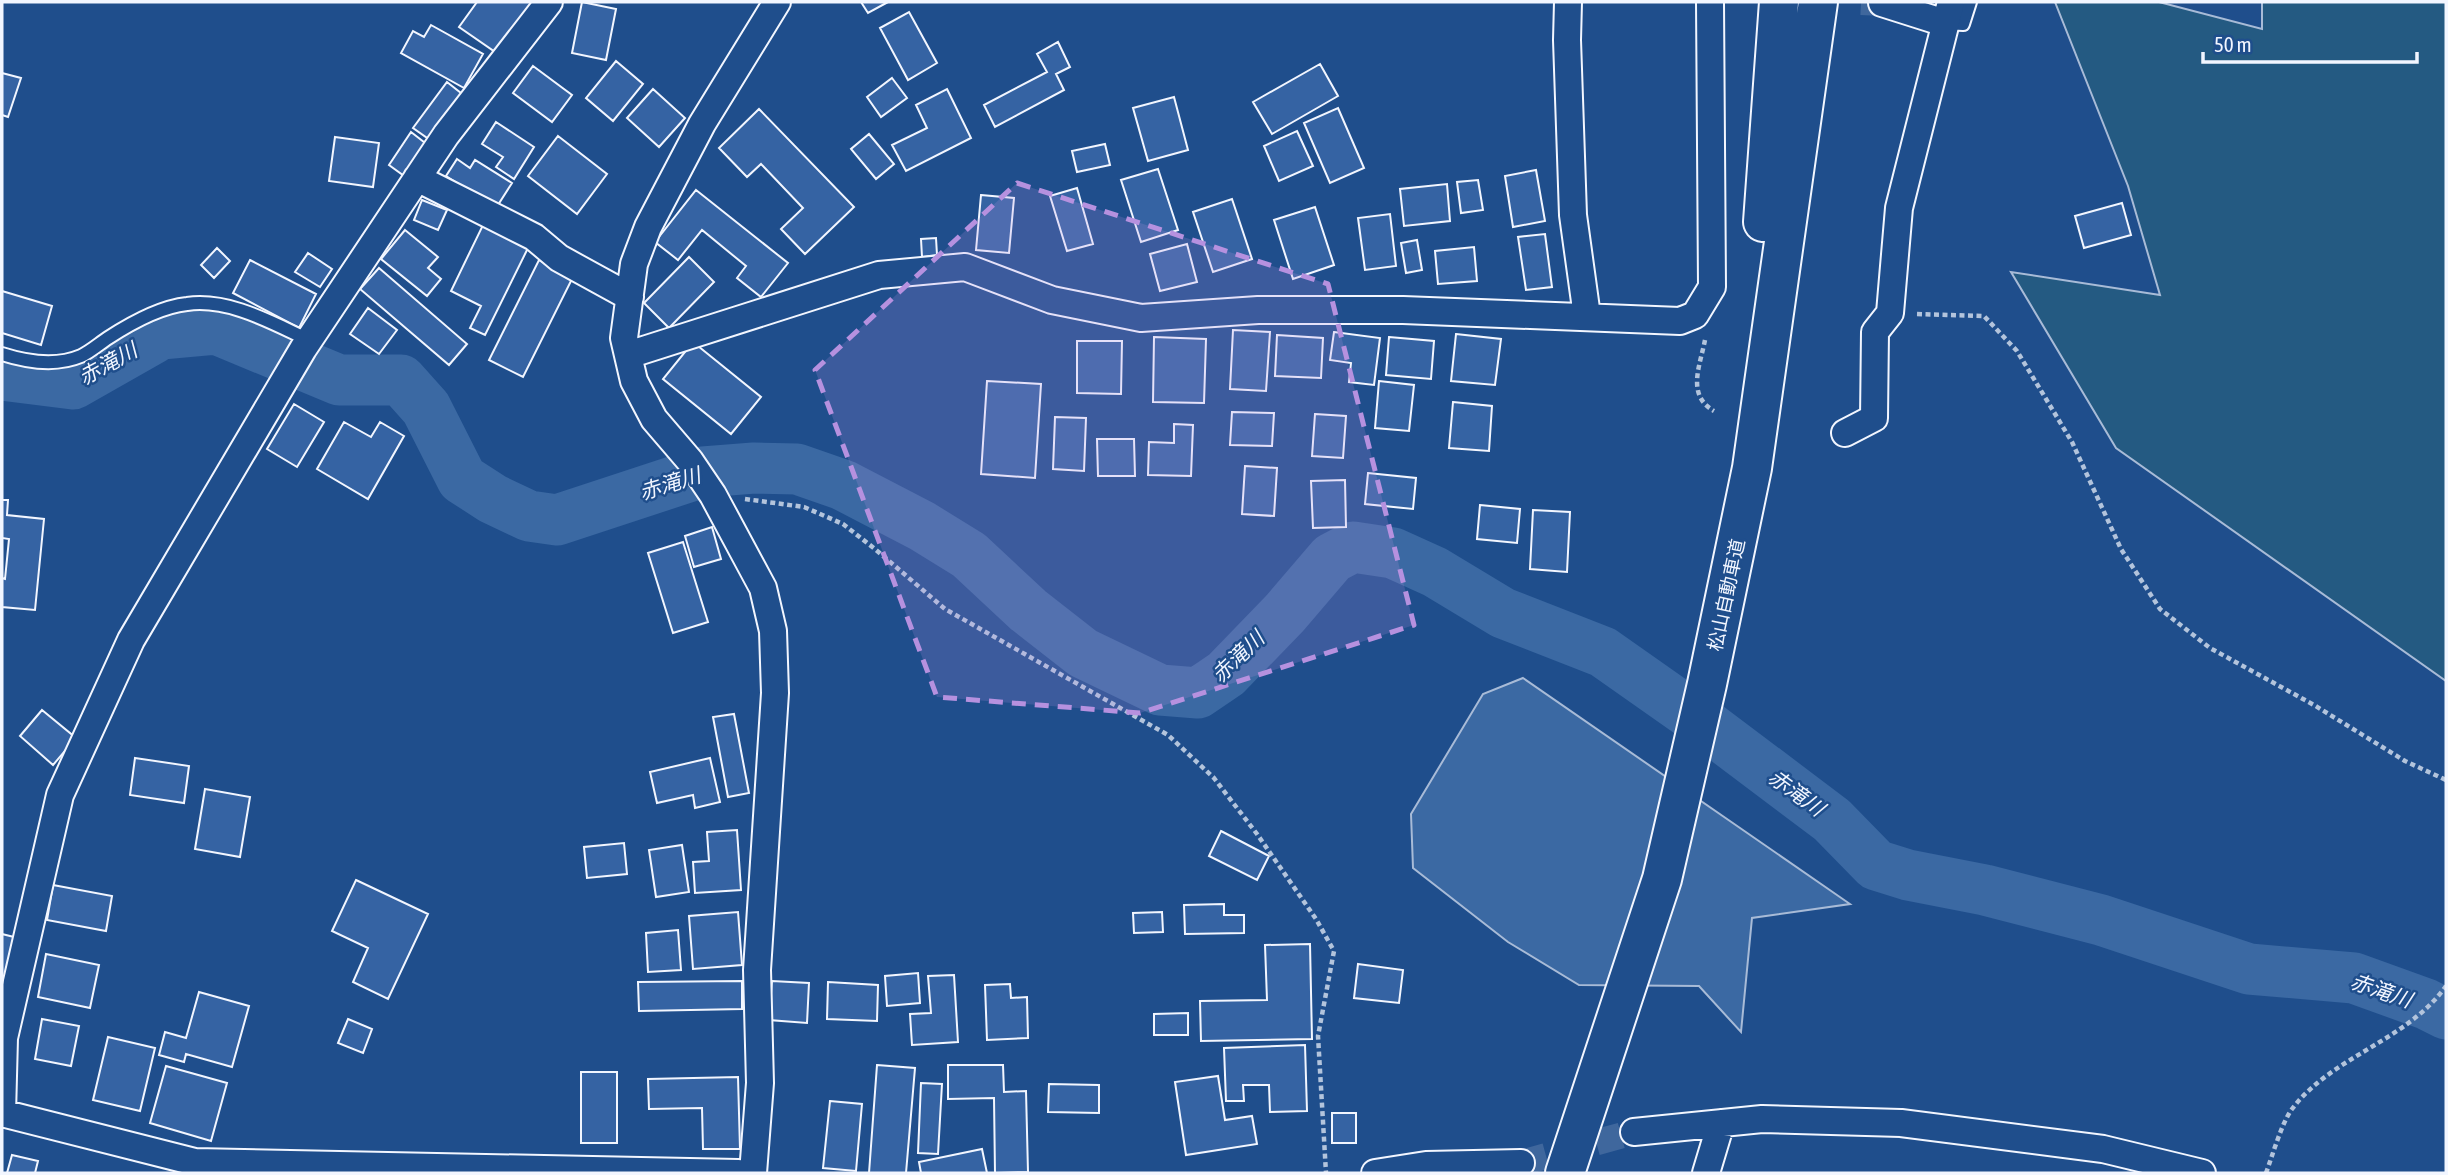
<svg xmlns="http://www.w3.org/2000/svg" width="2448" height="1175" font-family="'Asap Condensed','Noto Sans JP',sans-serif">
	<rect width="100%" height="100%" fill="#1f4e8c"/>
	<path fill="#245a82" stroke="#a8bbd7" stroke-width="2" d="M2055,2H2159L2262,29V2H2446V681L2116,448L2011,272L2160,295L2128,186Z"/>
	<path fill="#3b69a3" stroke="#a8bbd7" stroke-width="2" d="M1523,678L1850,904L1752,918L1741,1032L1699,986L1579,985L1508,942L1413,868L1411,814L1483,694Z"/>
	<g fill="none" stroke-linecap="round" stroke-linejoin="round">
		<path stroke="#3b69a3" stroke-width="51" d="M2,375L73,384L161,334L216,329L339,380H401L426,408L462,479L493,499L529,516L557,520L703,472L754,468L797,469L843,485L922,526L969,555L1028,610L1083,653L1160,690L1198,693L1226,674L1285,613L1332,558L1353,547L1393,553L1435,572L1503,613L1603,652L1694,716L1832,820L1876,865L1908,875L1985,890L2101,920L2249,969L2354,978L2426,1004L2446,1014"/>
	</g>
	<path fill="#3563a3" stroke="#f2f6ff" stroke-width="2" d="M477,2H539L501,56L459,27Z
		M582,2L616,9L606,60L572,53Z
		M861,2H888L868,13Z
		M909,12L937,63L908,80L880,28Z
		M431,25L483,54L464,88L401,53L413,31L424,37Z
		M1058,42L1070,67L1056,74L1064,90L995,127L984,105L1047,72L1037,54Z
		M616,61L643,84L613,121L586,98Z
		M1320,64L1338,96L1272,134L1253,102Z
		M533,66L572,95L552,122L513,93Z
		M2,73L21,78L8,117L2,115Z
		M892,78L907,98L881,117L867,97Z
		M447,82L466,97L433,142L413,128Z
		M653,89L685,118L659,147L627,118Z
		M947,89L971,138L906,171L892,145L927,128L916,105Z
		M1174,97L1188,150L1148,161L1133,108Z
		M1338,108L1364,168L1330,183L1304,123Z
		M759,109L854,207L805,254L781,229L803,208L761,164L747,177L719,148Z
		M496,122L534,147L514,179L496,167L503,157L482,144Z
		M1297,131L1313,166L1279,181L1264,146Z
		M411,132L429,146L407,178L389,165Z
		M869,134L894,164L876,179L851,149Z
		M558,136L607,174L577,214L528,176Z
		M335,137L379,143L373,187L329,181Z
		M1105,144L1110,165L1077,172L1072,151Z
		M457,159L470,168L475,160L512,183L496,208L446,176Z
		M1158,169L1178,230L1141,242L1121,180Z
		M1536,170L1545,221L1513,227L1505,176Z
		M1478,180L1483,210L1461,213L1457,182Z
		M1447,184L1450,221L1404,226L1400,189Z
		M1077,188L1093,244L1067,251L1050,196Z
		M696,190L788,263L761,297L737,278L746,266L702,230L678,260L655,242Z
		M981,195L1014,198L1009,253L976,250Z
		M1232,199L1252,259L1213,272L1193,212Z
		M422,200L447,210L438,230L414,220Z
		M2122,203L2131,235L2084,248L2075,216Z
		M1315,207L1334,265L1293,279L1274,220Z
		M1390,214L1396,266L1365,270L1358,218Z
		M483,225L528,248L485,335L470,328L481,306L451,291Z
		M405,230L438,257L428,268L441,279L427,296L381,259Z
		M1545,234L1552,287L1526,290L1518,237Z
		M936,238L937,255L922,257L921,239Z
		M1417,240L1422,270L1406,273L1401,243Z
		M1187,244L1197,282L1160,291L1150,254Z
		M1474,247L1477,281L1438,284L1435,251Z
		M217,248L230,261L214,278L201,265Z
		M308,253L332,269L320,287L295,272Z
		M689,257L714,282L669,328L644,303Z
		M250,260L316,294L299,328L233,293Z
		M539,260L573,277L523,377L489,360Z
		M379,268L467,344L449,365L360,289Z
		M2,291L52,306L41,345L2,333Z
		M368,308L397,330L379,354L350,334Z
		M1233,330L1270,332L1266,391L1230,389Z
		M1334,332L1380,338L1374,385L1349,382L1351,363L1330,360Z
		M1456,334L1501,339L1495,385L1451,381Z
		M1277,335L1323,338L1321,378L1275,376Z
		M1154,337L1206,339L1204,403L1153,402Z
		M1389,337L1434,341L1431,379L1386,375Z
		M1077,341H1122L1121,394L1077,393Z
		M693,342L761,397L731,434L663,379Z
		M987,381L1041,384L1035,478L981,474Z
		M1379,381L1414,385L1409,431L1375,428Z
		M1453,402L1492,406L1489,451L1449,448Z
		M294,404L324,422L297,467L267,449Z
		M1232,412L1274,413L1272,446L1230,445Z
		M1315,414L1346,416L1343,458L1312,456Z
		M1055,417L1086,418L1084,471L1053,469Z
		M344,422L371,437L380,422L404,436L368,499L317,469Z
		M1174,424L1193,425L1191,476L1148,475L1149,442L1174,443Z
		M1097,439H1134L1135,476H1098Z
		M1245,466L1277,468L1274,516L1242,514Z
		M1368,473L1416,478L1413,509L1365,504Z
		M1345,480L1346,527L1313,528L1311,481Z
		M2,500H8L7,515L44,519L35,610L2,607V578L5,579L9,539L2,538Z
		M1480,505L1520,509L1517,543L1477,539Z
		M1533,510L1570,512L1567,572L1530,569Z
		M712,527L721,559L694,567L685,536Z
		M683,542L708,622L673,633L648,553Z
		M42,710L76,738L53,765L20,736Z
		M734,714L749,793L728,797L713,717Z
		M135,758L189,766L184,803L130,795Z
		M710,758L720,802L695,808L693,795L657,803L650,772Z
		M205,789L250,797L240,857L195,849Z
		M737,830L741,890L695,893L693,862L709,861L707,832Z
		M1221,831L1269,856L1257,880L1209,856Z
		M624,843L627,874L587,878L584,847Z
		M682,845L689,892L656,897L649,850Z
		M356,880L428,914L388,999L353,982L368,948L332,931Z
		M53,885L112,896L106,931L47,920Z
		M1224,904V915H1244V933L1185,934L1184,905Z
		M738,912L742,965L693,969L689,916Z
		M1162,912L1163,932L1134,933L1133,913Z
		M678,930L681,970L648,972L646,933Z
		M2,934L14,937L2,993Z
		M1310,944L1312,1039L1201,1041L1200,1001L1267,1000L1265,945Z
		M46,954L99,965L90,1008L38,997Z
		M1358,964L1403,970L1399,1003L1354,998Z
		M918,973L920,1003L887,1006L885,976Z
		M954,975L958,1042L912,1045L910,1014L931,1013L928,976Z
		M742,981V1009L639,1011L638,982Z
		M772,981L809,983L807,1023L769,1020Z
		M828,982L878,985L877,1021L827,1019Z
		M1010,984L1011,998L1027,997L1028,1038L987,1040L985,985Z
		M199,992L249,1006L232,1067L186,1054L184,1062L159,1055L165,1032L186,1038Z
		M1188,1013V1035H1154V1014Z
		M42,1019L79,1026L71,1066L35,1059Z
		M348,1019L372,1029L363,1053L338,1043Z
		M108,1037L155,1048L140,1111L93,1100Z
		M1305,1045L1307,1111L1270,1112L1269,1085H1243L1244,1101H1226L1224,1048Z
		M877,1065L915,1068L906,1173H869Z
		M948,1065H1003L1004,1092L1026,1091L1028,1172L995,1173L994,1098L948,1099Z
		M166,1066L227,1083L211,1141L150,1123Z
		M581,1072H617V1143H581Z
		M1218,1076L1225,1120L1252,1116L1257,1144L1186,1155L1175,1082Z
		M738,1077L740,1149H703L702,1108L649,1109L648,1079Z
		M921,1083L942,1084L938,1154L918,1153Z
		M1049,1084L1099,1085V1113L1048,1112Z
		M830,1101L862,1104L856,1171L823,1168Z
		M1332,1113H1356V1143H1332Z
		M982,1149L987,1173H921L919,1162Z
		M12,1155L38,1161L35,1173H7Z"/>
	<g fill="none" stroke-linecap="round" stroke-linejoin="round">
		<path stroke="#3f679d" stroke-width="26" stroke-dasharray="26 13" stroke-linecap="butt" d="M1861,2L1882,3
			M1521,1163L1634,1132"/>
		<defs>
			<path id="lane" d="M1945,23L1963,24L1970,2
				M2,354C27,362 55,367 81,356C90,352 99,344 108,338C131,323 159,307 187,304C229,298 272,323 309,340"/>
			<path id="street" d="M1568,2L1567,40L1573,215L1587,316
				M1882,3L1945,23
				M417,178L534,237L559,258L630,297
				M628,355L879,275L965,267L1052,300L1141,318L1258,310H1403L1680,321L1695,315L1712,287L1710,2
				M1845,433L1874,418L1875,332L1890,313L1899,208L1951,2
				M2,1113L195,1162L738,1173
				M2,1114L4,1038L60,795L131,640L303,349L446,135L549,2
				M1634,1132L1762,1119L1901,1123L2103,1149L2202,1173
				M753,1173L760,1083L757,970L775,693L773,631L763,588L713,495L690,461L654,419L634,381L624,338L634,264L648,227L702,124L777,2
				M1375,1173L1426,1165L1521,1163
				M1706,1173L1721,1123"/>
			<path id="highway" d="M1763,222L1779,2
				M1565,1173L1662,879L1707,684L1752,468L1818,2"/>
		</defs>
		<use href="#lane" stroke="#f2f6ff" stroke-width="16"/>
		<use href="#street" stroke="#f2f6ff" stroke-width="30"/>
		<use href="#highway" stroke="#f2f6ff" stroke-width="42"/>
		<path stroke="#b3c4dc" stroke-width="4.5" stroke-dasharray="5 3.5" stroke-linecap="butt" d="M1917,314L1984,316L2017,351L2072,442L2121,549L2160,609L2210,648L2314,705L2405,761L2446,780
			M1705,340C1700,366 1686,395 1714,411
			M745,499L804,507L843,524L875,549L945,609L1168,735L1214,778L1257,834L1316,919L1334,951L1318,1036L1326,1173
			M2266,1173C2272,1157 2282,1122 2292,1109C2332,1056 2407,1041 2446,986"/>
		<use href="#lane" stroke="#1f4e8c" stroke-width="12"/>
		<use href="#street" stroke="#1f4e8c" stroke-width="26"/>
		<use href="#highway" stroke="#1f4e8c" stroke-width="38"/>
	</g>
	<path fill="#b691df" fill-opacity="0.2" stroke="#b691df" stroke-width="5" stroke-dasharray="14 9" stroke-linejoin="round" d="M1017,183L1328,284L1414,625L1140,713L937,697L815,370Z"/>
	<g text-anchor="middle" stroke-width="5" stroke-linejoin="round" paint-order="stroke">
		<g font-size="19" fill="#f2f6ff" stroke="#1f4e8c">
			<text transform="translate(1726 595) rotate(-78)" y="7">松山自動車道</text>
		</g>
		<g font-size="21" font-style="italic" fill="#f2f6ff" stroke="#1f4e8c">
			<text transform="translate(108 364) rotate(-29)" y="7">赤滝川</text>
			<text transform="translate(670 484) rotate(-17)" y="7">赤滝川</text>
			<text transform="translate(1238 657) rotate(-44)" y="7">赤滝川</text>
			<text transform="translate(1796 793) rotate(36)" y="7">赤滝川</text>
			<text transform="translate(2381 991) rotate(19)" y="7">赤滝川</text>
		</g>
	</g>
	<rect width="2448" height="1175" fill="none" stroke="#f2f6ff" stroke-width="7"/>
	<path d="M2203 52v10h214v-10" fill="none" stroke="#f2f6ff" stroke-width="3.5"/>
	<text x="2214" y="52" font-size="21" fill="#f2f6ff" stroke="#1f4e8c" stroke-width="5" paint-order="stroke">50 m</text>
</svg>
